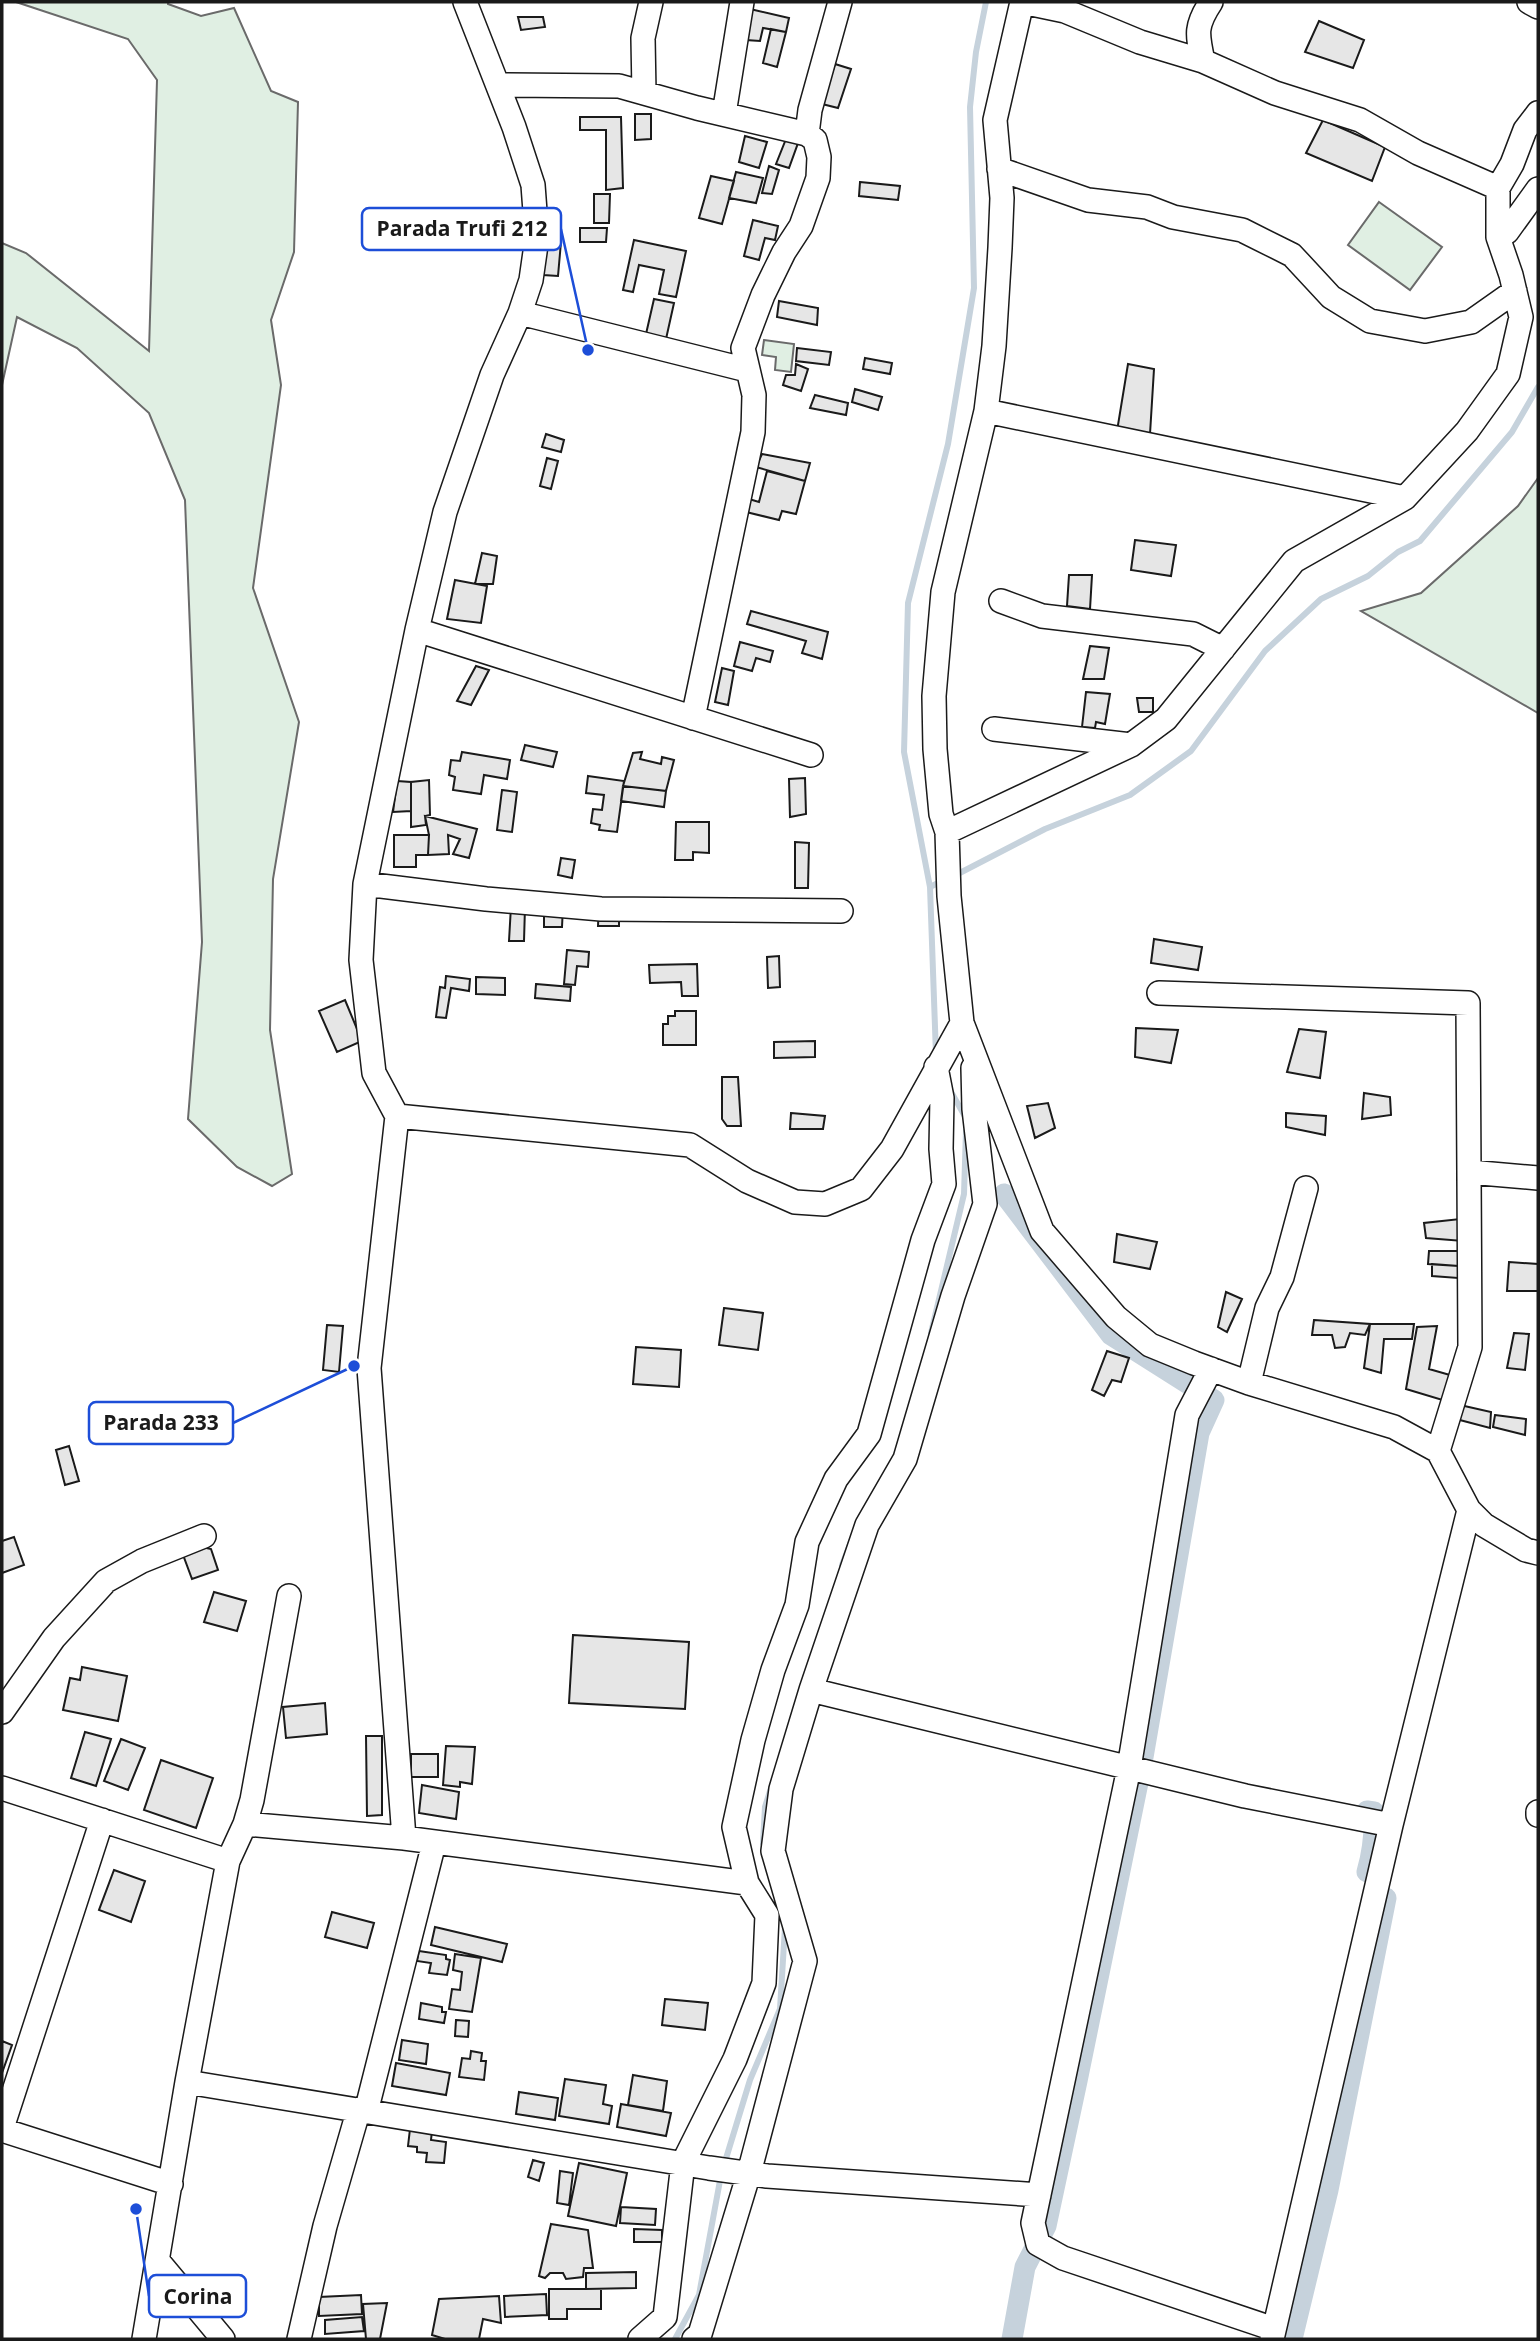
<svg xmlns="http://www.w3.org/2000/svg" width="1540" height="2341" font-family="'Open Sans',sans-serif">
	<rect width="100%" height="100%" fill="#fff"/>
	<path fill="#e0efe3" stroke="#6a6a6a" stroke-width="2" d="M16,2H168V4L201,16L234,8L271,91L298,102L294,252L271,320L281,385L253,588L299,722L273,879L270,1030L292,1174L272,1186L237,1167L188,1119L202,942L185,500L149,413L77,348L17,317L2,385V243L26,253L149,351L157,80L128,39Z
		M1379,202L1442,247L1410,290L1348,245Z
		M764,340L794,344L791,372L775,370L776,357L762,355Z
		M1538,478V713L1361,611L1421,593L1518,506Z"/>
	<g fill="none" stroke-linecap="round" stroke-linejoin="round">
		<path stroke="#c6d2dc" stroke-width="6" d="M952,877L1045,829L1130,795L1191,751L1265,651L1321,599L1368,576L1398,552L1420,541L1512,432L1538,387
			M930,887L904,752L908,603L948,444L974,288L970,107L976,52L986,2
			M936,1055L930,887L942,881
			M950,1090L967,1120
			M931,1333L964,1194L966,1131
			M842,1565L852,1539
			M763,1843L765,1807L771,1788
			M724,2165L750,2080L780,2009L785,1927
			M675,2339L699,2295L721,2175"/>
		<path stroke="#c6d2dc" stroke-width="21" d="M1004,1194L1111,1335L1190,1385
			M1367,1811L1374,1812C1375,1834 1373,1851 1367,1872
			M1012,2339L1025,2267L1046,2226L1077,2081L1142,1763L1199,1433L1214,1400L1209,1397
			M1292,2339L1328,2190L1386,1898"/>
	</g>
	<path fill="#e6e6e6" stroke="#1a1a1a" stroke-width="2" d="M750,9L789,18L786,32L763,28L760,41L746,40Z
		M518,17H543L545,27L521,30Z
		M1319,21L1364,40L1353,68L1305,52Z
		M771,29L786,32L777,67L763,63Z
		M835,64L851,69L838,108L822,104Z
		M635,114H651V139L635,140Z
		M580,117H621L623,188L606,190V130H580Z
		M1323,120L1385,147L1372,181L1306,153Z
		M745,136L767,142L759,168L739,162Z
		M786,139L798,143L789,168L776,164Z
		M769,166L779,170L772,194L762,193Z
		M736,172L763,178L756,203L729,198Z
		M711,176L734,181L722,224L699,218Z
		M860,182L900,186L898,200L859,196Z
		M594,194H610L609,223H594Z
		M753,220L778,226L775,240L765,238L759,260L744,256Z
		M580,228H607L606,242H580Z
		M634,240L686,251L676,297L659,294L664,270L639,265L633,292L623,290Z
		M547,241L561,242L558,276L543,275Z
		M654,299L674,303L666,339L646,334Z
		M779,301L818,308L817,325L777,317Z
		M797,348L831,352L829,365L796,361Z
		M865,358L892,363L890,374L863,369Z
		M796,364L808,369L801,391L783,385L786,375H795Z
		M1128,364L1154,369L1150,434L1117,431Z
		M855,389L882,397L878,410L852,402Z
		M815,395L848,403L846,415L810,408Z
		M546,434L564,440L561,452L542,447Z
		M762,454L810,463L805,481L756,467Z
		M547,458L558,461L551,489L540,486Z
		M767,471L805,481L796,514L782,511L779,520L746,512L749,499L759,502Z
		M1135,540L1176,545L1171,576L1131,570Z
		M482,553L497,556L493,584H475Z
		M1069,575H1092L1090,609L1067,606Z
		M455,580L487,586L481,623L447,619Z
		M751,611L828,632L822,659L802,653L806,641L747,624Z
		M740,642L773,651L770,662L756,658L752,671L734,666Z
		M1090,646L1109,648L1104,679H1083Z
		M476,666L489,670L471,705L457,701Z
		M722,668L734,671L728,705L715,702Z
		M1086,692L1110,694L1105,724L1096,722L1095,728L1082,727Z
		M1137,698H1153V712H1139Z
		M525,745L557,752L553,767L521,760Z
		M462,752L510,760L507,779L484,775L481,794L453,790L455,777L449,775L451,760L460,761Z
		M642,752L640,759L661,764L662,757L674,760L666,791L623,786L633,753Z
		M588,776L624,781L617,832L599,830L600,825L591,823L593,809L602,810L604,795L586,793Z
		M805,778L806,814L790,817L789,779Z
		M429,780L430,815L425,816L426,825L411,827V782Z
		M397,781L411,782V811L393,812Z
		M623,786L666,791L664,807L621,801Z
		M502,790L517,792L512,832L497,830Z
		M425,816L477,829L469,858L453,854L460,839L448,835L449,854L428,855L429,835Z
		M676,822H709V853L693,852V860H675Z
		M394,835H429L428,855H416V867H394Z
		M795,842L809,843L808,888H795Z
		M561,858L575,860L572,878L558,875Z
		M599,902L619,907V926H598Z
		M544,905L563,906L562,927H544Z
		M511,906L525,907L524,941H509Z
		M1154,939L1202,947L1198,970L1151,963Z
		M567,950L589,952L588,967L577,966L575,985L564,984Z
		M779,956L780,987L768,988L767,957Z
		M697,964L698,996H682L681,982L650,983L649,965Z
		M446,976L470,979L469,991L451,988L446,1018L436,1017L440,987L445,988Z
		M476,977L505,978V995L476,994Z
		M536,984L571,987L570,1001L535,998Z
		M345,1000L362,1041L337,1052L319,1011Z
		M675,1011H696V1045H663V1024H668V1016H675Z
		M1136,1028L1178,1030L1171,1063L1135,1057Z
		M1299,1029L1326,1032L1320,1078L1287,1072Z
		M815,1041V1057L774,1058V1042Z
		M722,1077H738L741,1126H727L722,1119Z
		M1364,1093L1390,1097L1391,1115L1362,1119Z
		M1048,1103L1055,1128L1035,1138L1027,1106Z
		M791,1113L825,1116L823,1129H790Z
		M1286,1113L1326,1116L1325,1135L1286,1127Z
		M1460,1219L1463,1241L1426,1238L1424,1223Z
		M1117,1234L1157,1242L1150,1269L1114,1262Z
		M1429,1251H1460L1458,1266L1428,1264Z
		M1509,1262L1538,1264V1291H1507Z
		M1432,1264L1458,1266V1278L1432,1276Z
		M1226,1292L1242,1299L1227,1332L1218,1327Z
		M724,1308L763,1313L758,1350L719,1345Z
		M1314,1320L1370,1324L1365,1335L1350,1333L1345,1347L1335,1348L1332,1335H1312Z
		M1370,1324H1414L1412,1339H1384L1381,1373L1364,1368Z
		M327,1325L343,1326L339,1372L323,1370Z
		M1437,1326L1429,1369L1450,1375L1449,1402L1406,1389L1417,1327Z
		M1514,1333L1529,1334L1525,1370L1507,1368Z
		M636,1347L681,1350L679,1387L633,1384Z
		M1107,1351L1129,1358L1121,1382L1112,1380L1104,1396L1092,1390Z
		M1460,1405L1491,1412L1490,1428L1456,1419Z
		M1495,1415L1526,1419L1525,1435L1493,1427Z
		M69,1446L79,1481L65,1485L56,1450Z
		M14,1537L24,1565L2,1573V1541Z
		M197,1546L211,1549L218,1570L192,1579L182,1552Z
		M214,1592L246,1601L237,1631L204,1622Z
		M573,1635L689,1642L685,1709L569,1703Z
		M82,1667L127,1676L118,1721L63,1710L70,1678L80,1680Z
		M325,1703L327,1734L286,1738L283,1707Z
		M85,1732L111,1739L96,1786L71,1778Z
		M366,1736H382V1815L367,1816Z
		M121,1739L145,1748L128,1790L104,1781Z
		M446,1746L475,1747L472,1784L460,1782V1787L443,1785Z
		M411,1754H438V1777H411Z
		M161,1760L213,1778L196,1828L144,1810Z
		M422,1785L459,1792L456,1819L419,1813Z
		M114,1870L145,1881L131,1922L99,1910Z
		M332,1912L374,1923L367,1948L325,1937Z
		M435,1927L507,1944L502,1962L431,1945Z
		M419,1951L446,1955V1959L450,1960L447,1975L429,1973L431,1963L417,1961Z
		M455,1954L481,1958L472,2012L449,2009L452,1989L460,1990L462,1972L453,1970Z
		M665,1999L708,2003L705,2030L662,2025Z
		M421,2003L442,2007V2012H446L444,2023L419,2019Z
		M456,2020L469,2021L468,2037L455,2036Z
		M402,2040L428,2044L426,2064L399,2060Z
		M2,2041L12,2045L2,2073Z
		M471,2051L482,2053L481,2061H486L484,2080L459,2077L462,2058L470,2059Z
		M396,2063L450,2073L446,2095L392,2086Z
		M633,2075L667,2081L663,2111L628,2105Z
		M565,2079L606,2085L603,2104L612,2106L609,2124L559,2116Z
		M519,2092L558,2098L555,2120L516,2114Z
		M621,2104L671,2113L666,2136L617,2127Z
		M410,2129L432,2131L431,2140L446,2142L444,2163L426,2162L427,2153L417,2152V2147L408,2146Z
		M533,2160L544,2163L539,2181L528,2177Z
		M579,2163L627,2173L616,2226L568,2216Z
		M560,2171L573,2173L569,2205L557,2203Z
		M621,2207L656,2209L655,2225L620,2223Z
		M551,2224L588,2230L593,2268H584L583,2277L566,2279L563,2273H550L545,2278L539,2276Z
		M634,2229L662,2230V2242H634Z
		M636,2272V2288L586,2289V2273Z
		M549,2289H601V2309H567V2319H549Z
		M546,2294L547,2315L505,2317L504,2296Z
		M361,2295L362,2314L319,2316V2297Z
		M499,2296L501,2323L483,2319L479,2339H445L432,2335L439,2299Z
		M387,2303L380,2339H366L363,2304Z
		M362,2317L364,2331L325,2334V2320Z"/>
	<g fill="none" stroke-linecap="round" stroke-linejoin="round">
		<defs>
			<path id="minor" d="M1022,2L995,120L1002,198L1000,248L994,346L986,411L943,592L934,696L935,749L941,814L947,832L949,896L962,1023L1042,1231L1116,1317L1150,1345L1194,1363L1249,1383L1394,1427L1438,1451L1469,1510L1484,1525L1526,1550L1538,1553
				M1022,2L1065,11L1140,42L1203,61L1275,93L1360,120L1418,153L1498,188
				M1529,2L1538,7
				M1203,61C1197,34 1195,26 1211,2
				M498,85L619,86L697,108L807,134L815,140L819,157L818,178L801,226L784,252L763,295L743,348L754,395L753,432L693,718
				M644,93L643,38L651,2
				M724,114L742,2
				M807,134L810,110L840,2
				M999,169L1088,200L1147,207L1173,217L1242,230L1292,255L1331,297L1370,321L1425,331L1471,322L1515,291
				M1498,237L1507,232L1538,189
				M520,313L747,370
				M986,411L1405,498
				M1001,601L1042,616L1193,634L1223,649
				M417,630L811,755
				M994,729L1131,745
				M947,832L1131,745L1166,719L1294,561L1405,498L1467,431L1508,374L1521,317L1511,275L1498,237V188L1512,164L1525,130L1538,113
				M365,884L486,899L601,909L841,911
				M1159,993L1468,1003L1470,1347L1438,1451
				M397,1116L690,1145L747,1181L795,1202L825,1204L861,1189L892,1149L962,1023
				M1469,1172L1538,1178
				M1211,1369L1187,1415L1129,1768L1033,2223L1038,2244L1063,2258L1274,2329
				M1249,1383L1267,1308L1282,1277L1306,1188
				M811,1690L1245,1796L1391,1825
				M2,1712L54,1638L106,1581L142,1561L204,1536
				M2,1788L228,1861
				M1538,1812V1815
				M245,1824L404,1838L747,1883
				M404,1838L369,1368L397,1116L374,1073L361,960L365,884L417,630L445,512L492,375L520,313L531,280L537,238L533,185L514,127L465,2
				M187,2082L709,2168L767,2176L1039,2195
				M2,2128L102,1820
				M2,2130L171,2184
				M158,2261L223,2339
				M144,2339L187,2082L228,1861L245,1824L252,1800L289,1596
				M299,2339L325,2226L358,2112L368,2104L434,1843
				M640,2339L665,2317L683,2163L735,2059L764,1983L767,1915L747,1883L734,1827L753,1740L773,1670L797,1605L807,1542L836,1479L869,1434L923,1240L944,1184L941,1149L942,1098L936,1067
				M694,2339L700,2334L749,2173L805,1961L773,1851L781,1789L811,1690L867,1525L905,1459L953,1296L985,1204L974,1109L973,1068
				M1272,2339L1391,1825L1469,1510"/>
		</defs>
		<use href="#minor" stroke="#1a1a1a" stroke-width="26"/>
		<use href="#minor" stroke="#fff" stroke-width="23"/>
	</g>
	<path fill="none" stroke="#1d4ed8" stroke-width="2.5" d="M588 350L561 229M354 1366L233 1423M136 2209L149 2296"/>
	<g fill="#1d4ed8" stroke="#fff" stroke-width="2.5">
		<circle cx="588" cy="350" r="7"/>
		<circle cx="354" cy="1366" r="7"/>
		<circle cx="136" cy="2209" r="7"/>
	</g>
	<g fill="#fff" stroke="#1d4ed8" stroke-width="2.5">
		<rect x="362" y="208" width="199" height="42" rx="7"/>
		<rect x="89" y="1402" width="144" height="42" rx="7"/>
		<rect x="149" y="2275" width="97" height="42" rx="7"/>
	</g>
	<g font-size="21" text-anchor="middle" font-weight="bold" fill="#1a1a1a">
		<text x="462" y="236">Parada Trufi 212</text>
		<text x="161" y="1430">Parada 233</text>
		<text x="198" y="2304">Corina</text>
	</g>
	<rect width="1540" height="2341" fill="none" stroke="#1a1a1a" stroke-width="7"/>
</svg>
